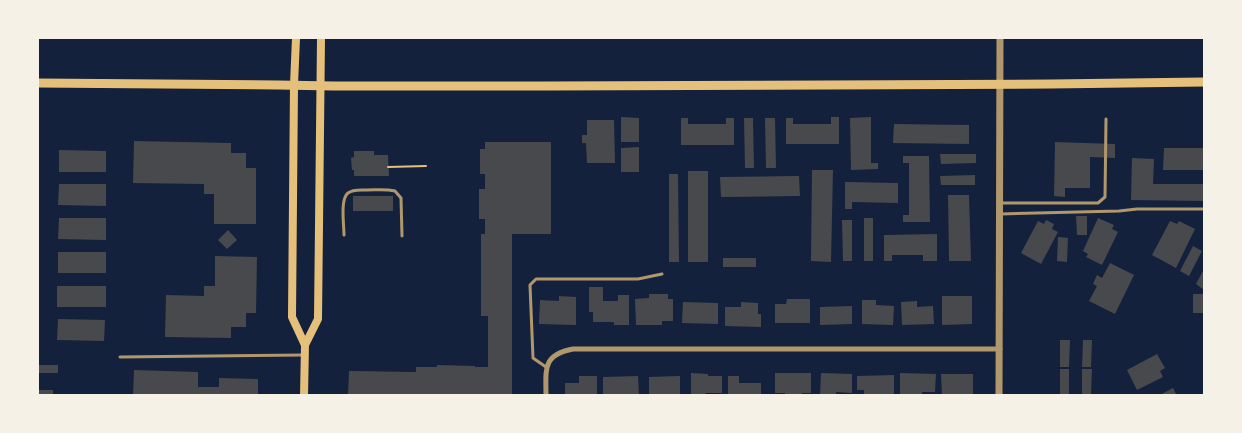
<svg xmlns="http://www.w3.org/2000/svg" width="1242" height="433" font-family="'Source Sans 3',sans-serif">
	<rect width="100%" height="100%" fill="#14213d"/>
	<path fill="#48494c" d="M621,117L639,118V142H621Z
		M831,117H839V144H786V118H793V124H831Z
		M871,117V163H878V169L851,170L850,118Z
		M681,118H688V124H726V118H734V145H681Z
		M744,118H753L754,168H745Z
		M765,118H775L776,168H766Z
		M587,120H614L615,163H587L586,143H582V135H587Z
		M894,124L969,125V144L893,143Z
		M134,141L231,143V153H246V168H256V224H214V194H204V184L133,183Z
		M485,142H551V234H512V396H348L349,371L416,372V367H437V365L475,366V367H488V316H481V234H485V219H479V189H485V174H480V149H485Z
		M1055,142L1115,144V158L1090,157V188H1065V197L1054,196Z
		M639,147V172H621V148Z
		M1164,148H1204V170H1163Z
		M59,150L106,151V172H59Z
		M354,151H374V155H388L389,176H354V170H352L351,158L354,157Z
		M940,154H976V163L941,164Z
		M903,156H929L930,222H903V215H909V163H903Z
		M1132,158L1154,159L1153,184H1204V201L1131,200Z
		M812,170H833L831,262L811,261Z
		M688,171H708V262H688Z
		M669,174H678L679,262H669Z
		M975,175V185H941L940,176Z
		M799,176L800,196L721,197L720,177Z
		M845,182L898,183V203L852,202V209H845Z
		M59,184H106V206L58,205Z
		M948,195H969L971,261H949Z
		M353,196H393V211H353Z
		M1076,216H1087V235H1077Z
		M59,218H106V240L58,239Z
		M864,218H873V261H864Z
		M1098,218L1114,225L1112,229L1118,232L1102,265L1086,257L1088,254L1083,251Z
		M842,220H852V261H843Z
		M1046,220L1054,224L1052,229L1058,232L1041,264L1021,253L1038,221L1044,224Z
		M1170,221L1177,224L1179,221L1195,229L1176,268L1152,255Z
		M228,230L237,240L227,249L218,240Z
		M937,234V261H923V255H892V261H884V235Z
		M1058,237L1068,238L1067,262L1057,261Z
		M1193,246L1202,251L1189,276L1180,271Z
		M58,252H106V273H58Z
		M215,256L257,257L256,313H246V327H231V338L165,337L166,295L204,296V286H215Z
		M723,258H756V267H723Z
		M1110,263L1134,275L1115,314L1089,301L1097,286L1093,284L1097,275L1102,278Z
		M1204,269V290L1196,284Z
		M57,286H106V307H57Z
		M589,287H603V301H618V295H629V325H614V322H593V312H589Z
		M649,294H668V299H673V321H662V325H636L635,299L649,298Z
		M1193,294H1203V313H1193Z
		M559,296L576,297V325L539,324L540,300L559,301Z
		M942,296H972V324L942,325Z
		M787,299H810V323H775V304H786Z
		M862,300H876V305L894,306L893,325L862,324Z
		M917,301V307L933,306L934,324L902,325L901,302Z
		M683,302L718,303V324L682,323Z
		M741,302L758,303V314H761V327L725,326V307H741Z
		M852,306V324L820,325V307Z
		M58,319L105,320L104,341L57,340Z
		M1060,340H1070L1069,367H1060Z
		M1083,340H1092L1091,367H1082Z
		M1157,354L1165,368L1160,371L1163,377L1137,390L1127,370Z
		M38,365H58V373H38Z
		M1060,369H1069V395H1060Z
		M1082,369H1092L1091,396H1082Z
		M134,370L198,372V387H219V378L258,379V396H133Z
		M691,373L708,374V376H722V393H706L705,396H691Z
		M775,373H811V393H802V396H785V393H775Z
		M821,373L852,374V393L836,392V396H820Z
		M900,373L936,374L935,392H922V396H900Z
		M941,374H973V396H942Z
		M894,375V395L864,396V390H857V376Z
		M579,376H597V396H565V383H579Z
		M638,376L639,396H603V377Z
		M680,376V396H649V377Z
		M728,376H739V383H761V396H728Z
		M1173,388L1177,396H1158Z
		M38,390H53V396H38Z"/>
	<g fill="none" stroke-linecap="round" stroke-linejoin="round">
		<path stroke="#e5c07b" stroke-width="2" d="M388,167L426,166"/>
		<path stroke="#b1986c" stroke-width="3" d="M1000,203H1098L1105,197L1106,119
			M1000,214L1119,211L1137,209H1204
			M344,235C344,225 340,199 348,193C353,189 361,190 367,190C377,190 386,189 395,191L401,198L402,236
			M120,357L304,355
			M546,367L533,358L530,285L536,279H638L662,274"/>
		<path stroke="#b1986c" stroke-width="5" d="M546,396C546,369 542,355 573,349H1000"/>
		<path stroke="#b1986c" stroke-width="7" d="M999,396L1000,38"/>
		<path stroke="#e5c07b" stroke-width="8" d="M296,38L294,85L292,317L305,345
			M304,396L305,345L318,319L321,38"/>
		<path stroke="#e5c07b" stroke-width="9" d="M38,83L278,85L334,86H547L1051,84L1204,82"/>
	</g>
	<rect width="1242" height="433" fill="none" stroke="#f6f1e7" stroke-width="78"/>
</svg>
